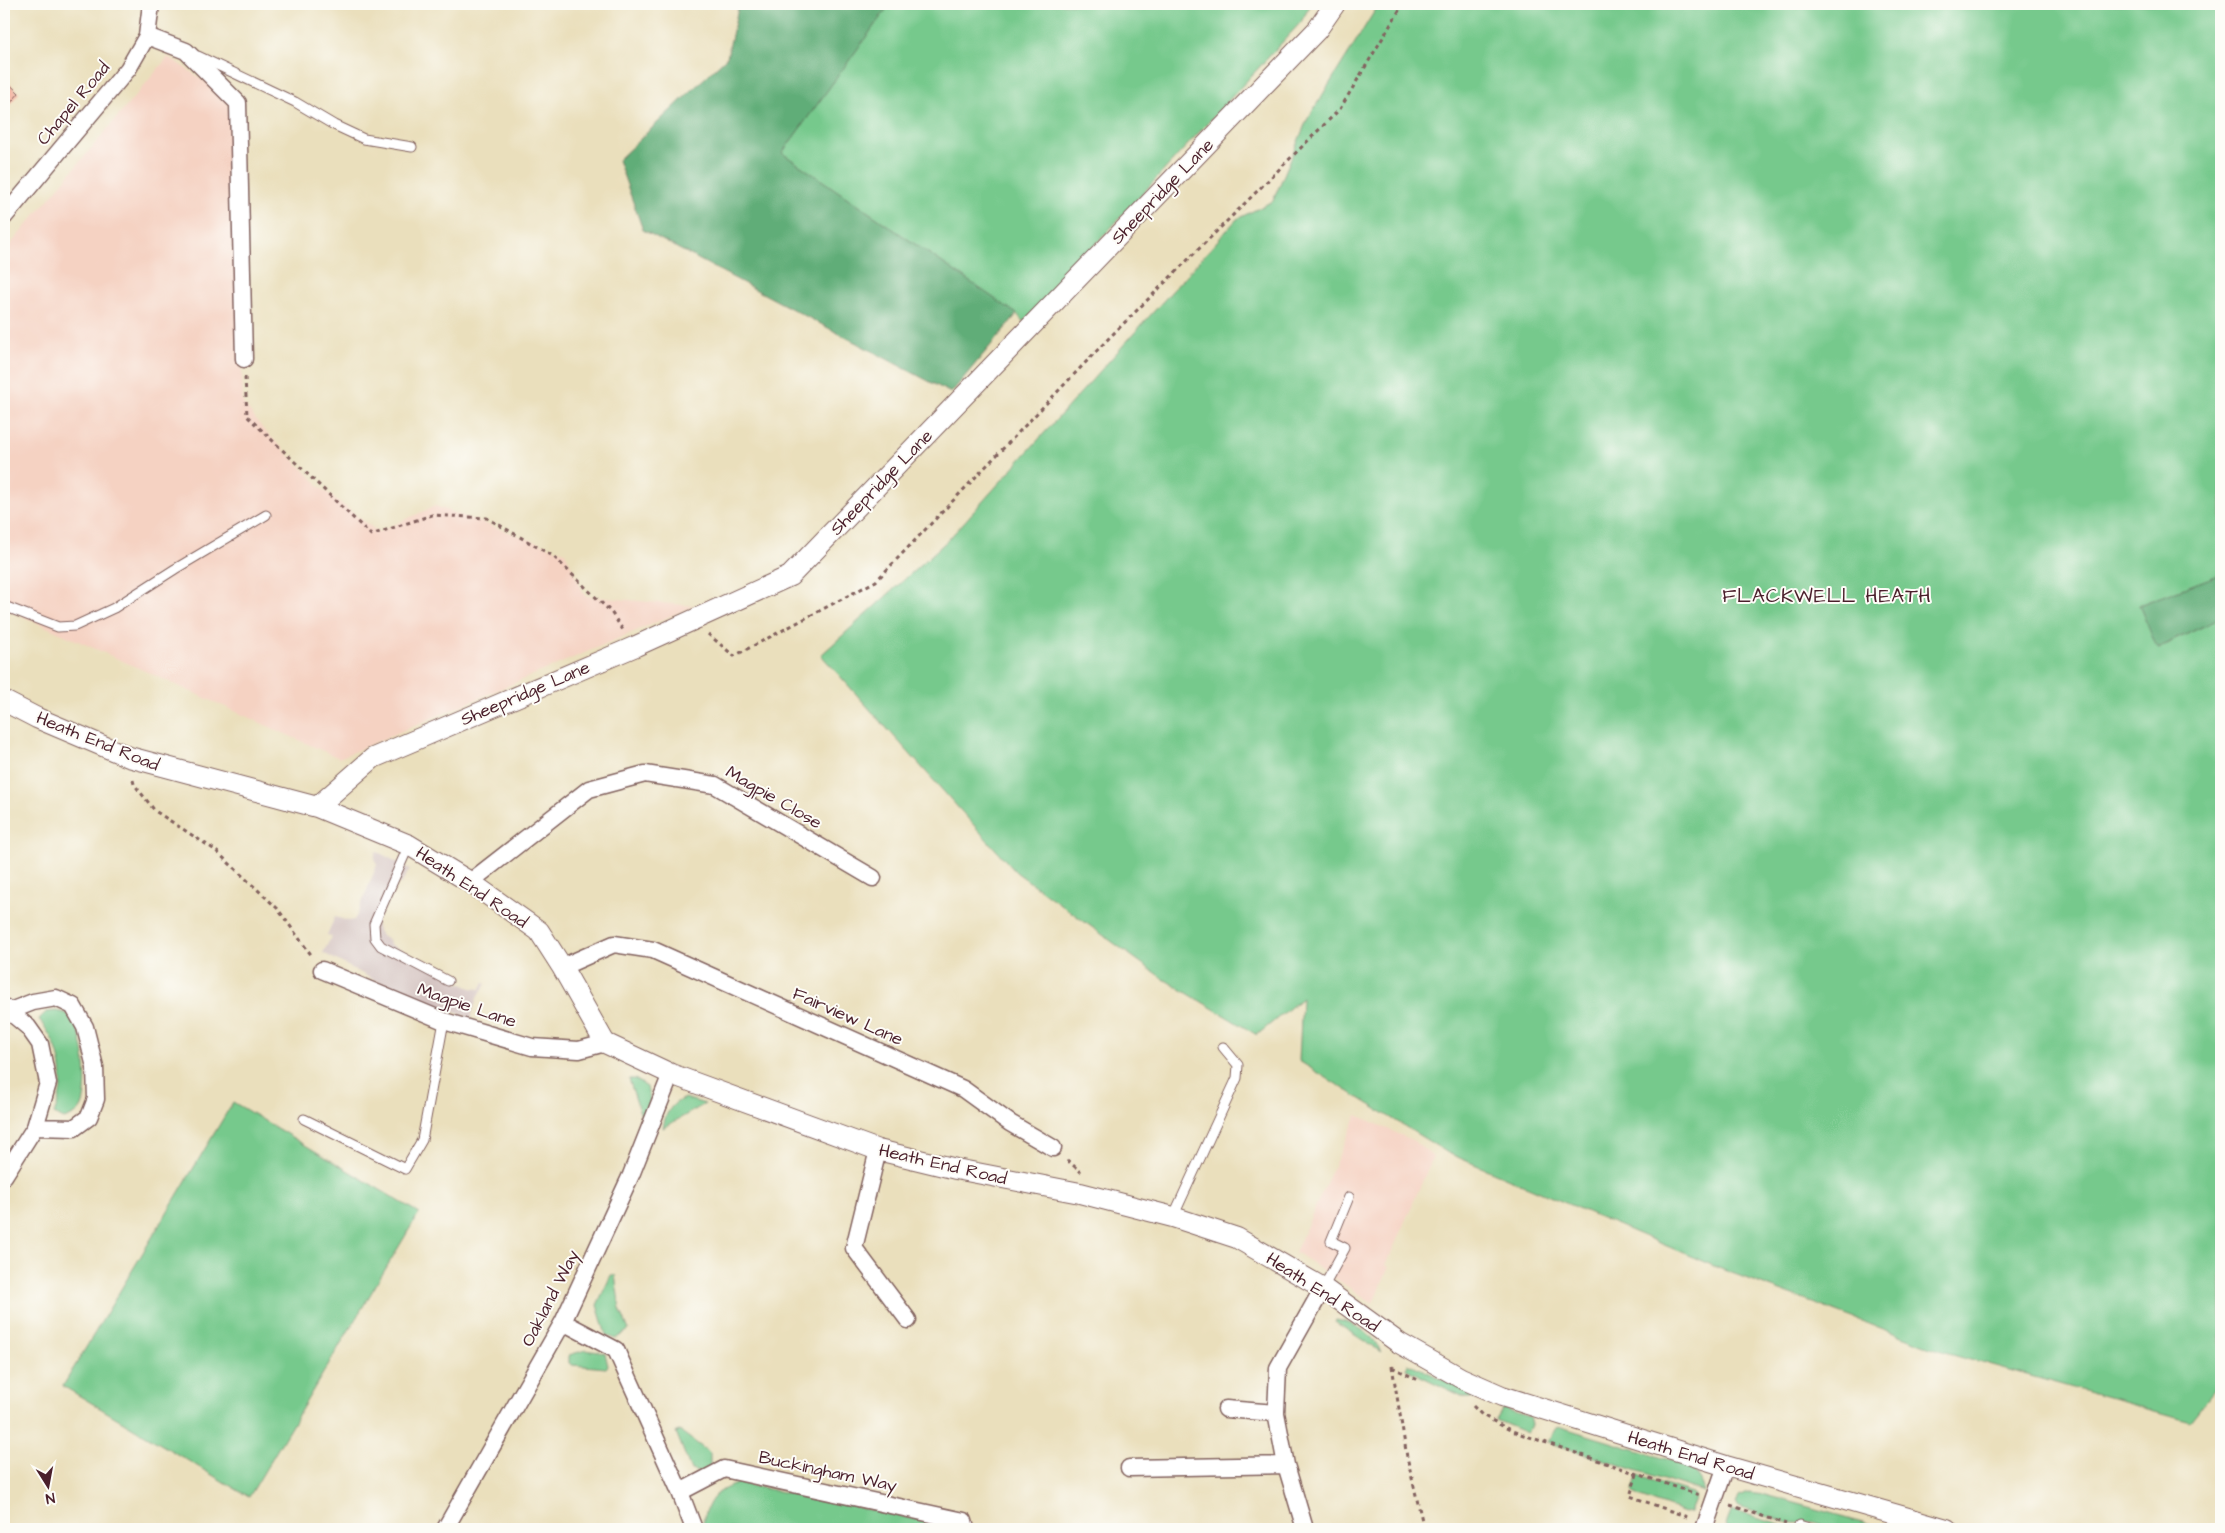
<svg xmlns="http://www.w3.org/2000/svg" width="2225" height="1533" font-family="'Architects Daughter',sans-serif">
	<rect width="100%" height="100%" fill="#fdfcf7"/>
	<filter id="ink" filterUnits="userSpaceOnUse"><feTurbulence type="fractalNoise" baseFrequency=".02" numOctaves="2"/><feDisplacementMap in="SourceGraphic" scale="10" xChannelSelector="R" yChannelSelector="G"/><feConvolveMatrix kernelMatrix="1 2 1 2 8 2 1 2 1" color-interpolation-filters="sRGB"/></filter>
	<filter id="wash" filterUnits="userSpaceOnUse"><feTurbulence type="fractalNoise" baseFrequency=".0096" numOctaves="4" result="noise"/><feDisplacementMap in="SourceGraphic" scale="20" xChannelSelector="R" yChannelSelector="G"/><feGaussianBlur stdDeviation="1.12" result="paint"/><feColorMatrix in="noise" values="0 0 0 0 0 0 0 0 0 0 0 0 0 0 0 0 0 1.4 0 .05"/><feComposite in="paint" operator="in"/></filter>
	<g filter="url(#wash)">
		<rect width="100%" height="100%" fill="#eadfbc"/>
		<path fill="#f5d2c2" d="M168,57L227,95L235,178L243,403L263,429L317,483L316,484L378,532L435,506L565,552L585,596L694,606L339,758L4,608V252Z
			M1357,1115L1414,1141L1433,1157L1386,1265L1389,1267L1373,1303L1295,1252Z"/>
		<path fill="#d1bfbd" d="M376,851L410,869L401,884L396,883L376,922L378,931L383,937L390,940L389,944L438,967L437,969L458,978L457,982L471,988L480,989L484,983L486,984L477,998L471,1018L397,992L323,953L332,936L327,935L335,917L349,921L354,920L357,915L377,865L374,859Z"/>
		<path fill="#76c98c" stroke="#60745c" d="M890,4H1311L1301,22L1024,322L1017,314L782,153Z
			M1379,4H2221V574L2139,605L2158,648L2221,618V1382L2190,1421L1942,1351L1721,1269L1448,1153L1299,1061L1302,998L1257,1035L1162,978L1016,872L821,655L948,540L1237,219L1273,201L1307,120Z
			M56,1011C59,1012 64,1012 67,1014C85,1025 90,1088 82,1106C78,1114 72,1116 64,1119L54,1114C68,1078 62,1049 39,1019L46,1012Z
			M629,1079H635L647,1087L650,1099L646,1120L642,1119Z
			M685,1098L705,1104L663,1128C665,1114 671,1103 685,1098Z
			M233,1102L419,1213L249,1497L63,1386Z
			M611,1275H615L620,1309L629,1330L615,1339L606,1335L597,1305Z
			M1336,1320C1356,1323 1373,1334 1381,1352L1335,1322Z
			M586,1350L605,1353L608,1366L606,1368L572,1365L569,1363V1355Z
			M1408,1363L1484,1399L1466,1398L1406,1369Z
			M1505,1409L1529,1417L1531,1425L1527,1433L1496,1420L1502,1410Z
			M1561,1427L1686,1465C1696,1473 1701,1480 1704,1492L1548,1442L1557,1428Z
			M680,1431L710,1453V1475L691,1470L676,1432Z
			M1638,1476L1693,1493L1696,1497L1690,1512L1685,1513L1635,1495L1633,1490Z
			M739,1483L949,1526L955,1529H706L703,1522C709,1498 716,1491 739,1483Z
			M1747,1493L1765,1495L1888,1529H1837L1814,1522H1789L1739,1507L1736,1504L1739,1497Z
			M1734,1511L1782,1524L1781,1529L1728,1528L1726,1525L1731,1512Z"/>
		<path fill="#60ad78" stroke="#556652" d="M739,4H890L782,153L1017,314L951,393L643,230L618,160L727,57Z
			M2221,574V618L2157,648L2139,605Z"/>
		<g id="blocks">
			<path fill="#f29f88" d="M4,79L19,93L4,111Z"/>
		</g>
	</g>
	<g filter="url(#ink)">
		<use href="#blocks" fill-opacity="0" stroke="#82625e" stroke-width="1"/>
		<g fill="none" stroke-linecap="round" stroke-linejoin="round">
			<defs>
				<path id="service" d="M198,56L295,102L334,125L364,139L412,147
					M4,606L58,627L75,626L114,608L175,569L266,515
					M409,845L374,924L375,938L381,946L448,981
					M304,1119L405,1169L422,1140L444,1021
					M1173,1217L1237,1078L1238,1065L1223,1047
					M1323,1288L1345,1248L1331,1241L1349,1197
					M1799,1525L1812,1529"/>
				<path id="minor" d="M147,36L186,51L238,103L244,359
					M4,217L128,69L147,36L151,4
					M470,882L589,789L645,774L715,785L873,878
					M562,967L614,944L653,950L963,1089L1010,1123L1053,1148
					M322,970L444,1021L532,1047L579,1050L605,1043
					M4,1007L28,1027L40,1044L48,1083L35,1127L4,1176
					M10,1011L33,1002L56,998L73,1006L85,1027L95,1067L96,1099L89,1117L74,1128L35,1127
					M878,1150L854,1248L908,1320
					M563,1322L616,1350L680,1492L694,1529
					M1226,1409L1276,1413
					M1129,1468L1286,1465
					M680,1492L724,1469L964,1521L966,1529
					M445,1529L563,1322L631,1175L671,1074
					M1305,1529L1286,1465L1276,1413L1278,1368L1323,1288
					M1704,1529L1726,1466"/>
				<path id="tertiary" d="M4,701L37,718L129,757L317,807L409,845L470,882L539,931L562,967L605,1043L671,1074L878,1150L956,1169L1080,1193L1173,1217L1237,1238L1323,1288L1399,1343L1461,1378L1502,1396L1726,1466L1947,1529
					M317,807L373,758L636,646L790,576L1317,30L1335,4"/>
			</defs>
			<use href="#service" stroke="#82625e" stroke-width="11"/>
			<use href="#minor" stroke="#82625e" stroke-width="19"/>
			<use href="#tertiary" stroke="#82625e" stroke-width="22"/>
			<path stroke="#82625e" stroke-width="3" stroke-dasharray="4 4" stroke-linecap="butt" d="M245,377L247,416L371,535L432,515L487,518L553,556L611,612L623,630
				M708,634L734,656L876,581L1109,338L1340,109L1403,4
				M133,780L134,784L155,811L215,850L277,908L312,956
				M1067,1160L1081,1172
				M1392,1366L1407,1457L1424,1529
				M1392,1367L1420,1381
				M1473,1406L1482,1415L1512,1431L1699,1495
				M1637,1474L1630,1496L1690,1518
				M1730,1505L1786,1524"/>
			<use href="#service" stroke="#fff" stroke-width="9"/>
			<use href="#minor" stroke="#fff" stroke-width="16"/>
			<use href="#tertiary" stroke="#fff" stroke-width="20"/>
		</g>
	</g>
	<g text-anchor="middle" stroke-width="4" stroke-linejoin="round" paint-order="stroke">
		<g font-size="18" fill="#4a1f2b" stroke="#fdfcf7">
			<text transform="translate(73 103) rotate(-50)" y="6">Chapel Road</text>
			<text transform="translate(1162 191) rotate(-46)" y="6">Sheepridge Lane</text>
			<text transform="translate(881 482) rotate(-46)" y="6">Sheepridge Lane</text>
			<text transform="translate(525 693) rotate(-23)" y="6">Sheepridge Lane</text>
			<text transform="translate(98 741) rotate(22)" y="6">Heath End Road</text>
			<text transform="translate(774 797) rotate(30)" y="6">Magpie Close</text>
			<text transform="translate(472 887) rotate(34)" y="6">Heath End Road</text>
			<text transform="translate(467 1005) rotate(19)" y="6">Magpie Lane</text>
			<text transform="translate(848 1016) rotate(24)" y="6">Fairview Lane</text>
			<text transform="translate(943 1164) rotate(13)" y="6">Heath End Road</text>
			<text transform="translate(1323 1292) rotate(33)" y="6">Heath End Road</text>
			<text transform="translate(550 1298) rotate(-63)" y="6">Oakland Way</text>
			<text transform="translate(1691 1455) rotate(17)" y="6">Heath End Road</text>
			<text transform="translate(828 1471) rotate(12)" y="6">Buckingham Way</text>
		</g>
		<g font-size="20" letter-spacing="1" fill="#4a1f2b" stroke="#fdfcf7">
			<text x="1827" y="602">FLACKWELL HEATH</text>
		</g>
	</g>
	<rect width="2225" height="1533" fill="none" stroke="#fdfcf7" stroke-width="20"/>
	<g transform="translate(48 1486) rotate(169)" stroke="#fdfcf7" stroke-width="4" paint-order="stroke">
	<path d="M0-4L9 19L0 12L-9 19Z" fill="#4a1f2b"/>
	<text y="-8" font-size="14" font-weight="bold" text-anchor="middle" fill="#4a1f2b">N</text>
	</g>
</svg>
